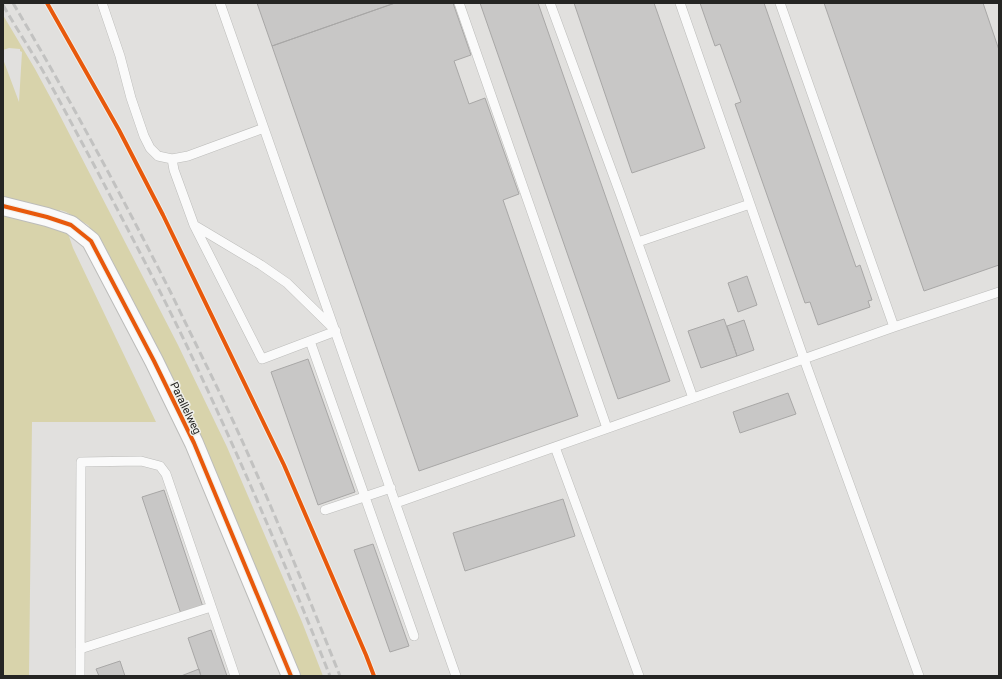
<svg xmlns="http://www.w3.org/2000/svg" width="1002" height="679" font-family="Roboto,sans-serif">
	<rect width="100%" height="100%" fill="#e1e0de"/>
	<path fill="#d8d3ab" d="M3,15L35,69L55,106L178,345L227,447L302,622L323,676H300L160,358L105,247L88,225L66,212L60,210L73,248L156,422H32L29,676H3V59L19,102L22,52L20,51V49L9,48L3,50Z"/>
	<path fill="#c8c7c6" stroke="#a8a7a6" d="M257,3H395L272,46Z
		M395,3H453L471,55L454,61L469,104L485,98L519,194L503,200L578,416L419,471L272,46Z
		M480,3H538L670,381L618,399Z
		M574,3H654L705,148L632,173Z
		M700,3H764L856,267L860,265L872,300L868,301L870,307L818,325L810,302L805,303L735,104L741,102L720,44L715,46Z
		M824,3H983L999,50V265L924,291Z
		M747,276L757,305L738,312L728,283Z
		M724,319L737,356L701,368L688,331Z
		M744,320L754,350L737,356L727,326Z
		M308,359L355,492L318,505L271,372Z
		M788,393L796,414L740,433L733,412Z
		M164,490L203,607L181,614L142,497Z
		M563,499L575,536L465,571L453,533Z
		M373,544L409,646L390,652L354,550Z
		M211,630L227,676H201L188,638Z
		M120,661L125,676H99L96,669Z
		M199,669L201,676H181Z"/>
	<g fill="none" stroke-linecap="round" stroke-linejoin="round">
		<defs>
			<path id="service" d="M102,3L120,56L131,98L144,136L150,148L158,156L172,159L188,156L264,128
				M220,3L456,676
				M459,3L607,428
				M550,3L621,196L693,398
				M680,3L804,359L919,676
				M780,3L894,327
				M172,159L174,170L194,225L261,265L287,283L336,331L262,359L194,225
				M638,242L750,204
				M310,341L414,636
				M555,447L639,676
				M396,503L894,327L999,292
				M325,510L391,488
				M80,649L211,607
				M80,676L81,462L141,461L160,466L166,474L235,676"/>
			<path id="minor" d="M3,206L47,217L71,225L91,241L154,361L194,443L291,676"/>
		</defs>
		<use href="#service" stroke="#bcbcba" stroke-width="10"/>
		<use href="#minor" stroke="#bcbcba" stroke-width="20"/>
		<use href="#service" stroke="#fafafa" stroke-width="9"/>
		<use href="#minor" stroke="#fafafa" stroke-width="18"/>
		<path stroke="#c2c2c1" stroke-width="3" stroke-dasharray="8 4" stroke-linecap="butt" d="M13,3C70,99 123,198 173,297C193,339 214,380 234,423C272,506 306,591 340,676
			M3,5C15,26 28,46 40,66C59,99 76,132 94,165C125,224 156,282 185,342C237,451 285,563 330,676"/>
		<defs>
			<path id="cycleway" d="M47,3L119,130L163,215L284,465L366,655L374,676
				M3,206L47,217L71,225L91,241L154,361L194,443L291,676"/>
		</defs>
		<use href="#cycleway" stroke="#efefea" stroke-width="6"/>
		<use href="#cycleway" stroke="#e8590c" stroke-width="4"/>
	</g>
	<g text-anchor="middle" stroke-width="3" stroke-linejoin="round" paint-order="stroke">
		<g font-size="11" fill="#252523" stroke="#efefea">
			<text transform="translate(186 408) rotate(64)" y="4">Parallelweg</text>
		</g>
	</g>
	<rect width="1002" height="679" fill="none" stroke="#252523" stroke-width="8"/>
</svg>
